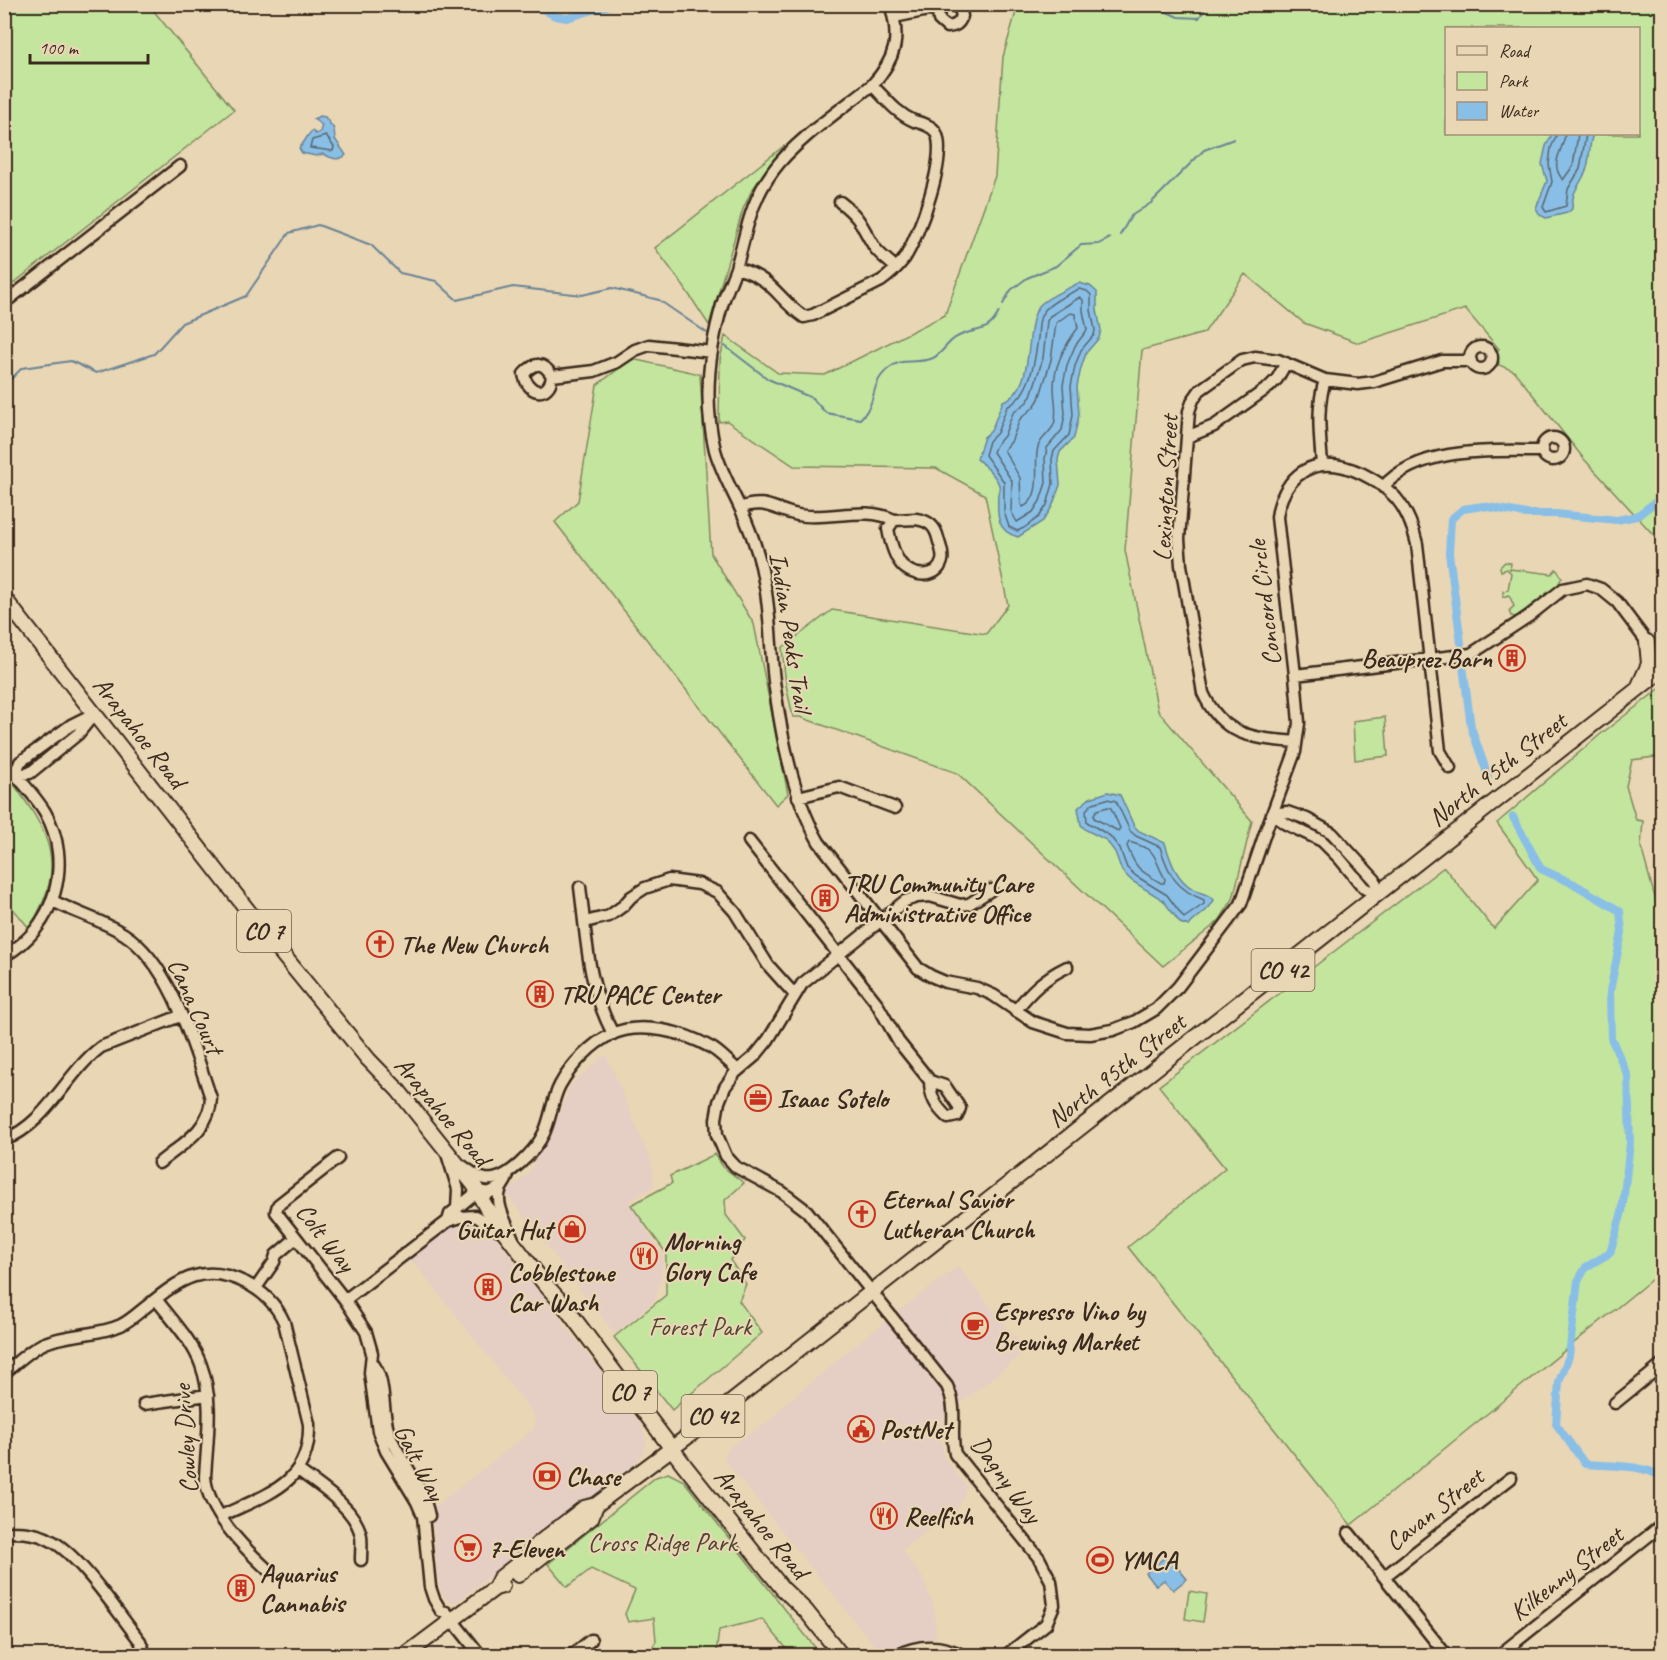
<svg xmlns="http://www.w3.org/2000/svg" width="1667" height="1660" font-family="Caveat,sans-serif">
	<rect width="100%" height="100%" fill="#e9d6b4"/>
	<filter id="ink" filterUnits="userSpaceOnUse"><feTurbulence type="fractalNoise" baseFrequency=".0167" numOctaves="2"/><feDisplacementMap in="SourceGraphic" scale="12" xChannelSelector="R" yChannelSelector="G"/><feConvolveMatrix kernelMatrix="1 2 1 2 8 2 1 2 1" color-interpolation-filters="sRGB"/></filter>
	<g filter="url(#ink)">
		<path fill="#e5cec4" d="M606,1054L652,1164L654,1186L629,1202L663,1256L662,1273L655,1301L615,1334L506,1193L528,1174L555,1125L570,1086Z
			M471,1218L489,1229L545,1299L641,1424L646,1441L644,1452L637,1461L624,1473L458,1601L451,1603L444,1597L438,1581L433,1519L429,1506H436L533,1430L536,1422L532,1412L417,1266L413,1262H403L459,1220Z
			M958,1266L1026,1351L944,1416L941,1439L944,1458L967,1486L959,1507L902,1550L922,1577L934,1607L936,1637L898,1646L882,1655L724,1459L729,1447L767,1423L789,1401L869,1334Z"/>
		<path fill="#c3e59e" stroke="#7f885e" stroke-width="1.5" fill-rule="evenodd" d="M5,4L149,5L234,110L5,290Z
			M1018,5H1662V544L1584,459L1514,371L1499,365L1497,351L1499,349L1465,309L1359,343L1304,323L1245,274L1204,333L1142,350L1125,550L1158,711L1252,821L1233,899L1219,921L1163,966L957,773L800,717H793L786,685L782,648L832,610L986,634L1008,605L985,495L936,468L794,466L727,421L719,422L720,360L725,336L778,373L825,375L945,315L995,176L1003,57ZM1446,28H1638V134H1446Z
			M785,145L752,190L743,209L709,325L682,284L655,248Z
			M632,359L700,374L711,554L754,624L788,794L776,805L555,522L578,501L597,385Z
			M1505,562L1511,563L1510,569L1552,574L1556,569L1562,577L1558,585L1516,617L1511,616L1509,611L1514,606L1509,595L1503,597V591L1508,590L1511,573L1507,569L1501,571L1500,567Z
			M1662,687V756L1632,760L1626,786L1636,820L1643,821L1641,847L1662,923V1271L1351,1525L1128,1247L1225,1168L1159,1086L1444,867L1494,929L1538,880L1497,823L1602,733Z
			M1385,717L1388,756L1355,760L1353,721Z
			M5,772C46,829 72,861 29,928L5,899Z
			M715,1154L723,1167L744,1183L725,1200L726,1215L745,1240L730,1260L746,1284L739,1301L762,1333L672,1410L614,1337L666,1295V1253L631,1205L672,1183L670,1176Z
			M668,1473L684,1481L821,1655H792L762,1619L719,1630L716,1655H648L656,1641L654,1618L628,1622L625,1614L635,1590L591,1569L567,1587L548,1564L656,1477Z
			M1189,1591L1207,1594L1203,1622L1185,1619Z"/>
		<path fill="#89bfe6" stroke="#6a8396" stroke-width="1.5" d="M320,116L325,117L334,129L335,139L346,155C338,162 332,158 323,154L316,156L302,153L299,148C305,143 306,136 312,131L316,134L320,132L322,125L313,119Z
			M1552,134H1593C1588,146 1591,161 1585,173C1577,191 1573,187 1572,209L1567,213L1546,218L1540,215L1536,208L1547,181L1542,164L1546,146Z
			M1079,283L1090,286L1097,292V310L1101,330L1099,338L1086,353L1081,368L1077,386L1079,415L1074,438L1060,452L1058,459L1060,485L1052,507L1043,521L1018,537C996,531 997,514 998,494C999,491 1000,488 999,485C996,475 984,465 977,459L984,437L991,431L1003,401C1037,391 1023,326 1039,306C1047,297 1069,288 1079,283Z
			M1108,792L1120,795L1134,826L1139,831L1165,843C1170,860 1176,879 1193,889C1200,894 1208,893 1214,900C1209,912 1196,916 1189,926L1180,923L1163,900L1132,881L1122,871L1115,852L1106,840L1086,830L1081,825L1078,808L1090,798Z
			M1167,1555L1187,1579L1173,1590L1164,1580L1156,1586L1146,1573Z"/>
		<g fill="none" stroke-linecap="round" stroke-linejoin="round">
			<path stroke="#5a666e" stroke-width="1.5" d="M1557,134L1551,148L1549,164L1552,182L1543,207L1546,212L1566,206L1568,189L1580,169L1586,134
				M1565,134C1564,150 1548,163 1563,180L1573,166L1578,134
				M326,136L334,147L333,151L310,148L312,140Z
				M1079,289L1087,291L1091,295V310L1095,330L1094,335L1081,350L1075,366L1071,386L1073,415L1069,435L1054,451L1052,459L1053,484L1047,505L1039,517L1024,528L1017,531L1009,527L1004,512V482L985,455L989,441L997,433L1007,407C1030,396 1035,361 1038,338C1039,329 1038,318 1044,311C1051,302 1068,294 1079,289Z
				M1080,297L1083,300V311L1087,330L1075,346L1067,365L1063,385L1065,414L1062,430L1047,448L1045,459L1046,483L1040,501L1033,512L1017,522L1011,511L1012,481L993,452L996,445L1004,436L1013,413L1027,402L1031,396L1043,358L1047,321L1050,316Z
				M1070,313L1075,314L1078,328C1065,345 1054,364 1054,387C1054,400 1058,412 1054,424C1051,433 1041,437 1038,447C1033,464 1044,497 1023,507L1021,504L1020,478L1004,450L1011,442L1020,419L1034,407L1039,399L1051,360L1056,323Z
				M1107,799L1116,801L1130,831L1136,836L1160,847C1169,875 1176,889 1204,900V904L1184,918L1167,895L1136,876L1127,868L1120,849L1110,836L1087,822L1086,810L1093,803Z
				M1108,807L1111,808L1120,828L1118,831L1094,818V814L1097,810Z
				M1129,842C1160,851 1151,854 1165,879L1164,883H1161C1139,870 1136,869 1127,846Z"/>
			<path stroke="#6a8396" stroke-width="2" d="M1150,4L1178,17L1199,18L1208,4
				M1120,235L1131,216L1151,203L1204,150L1234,139
				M1003,304L1011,290L1027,278L1056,266L1081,245L1099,244L1110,238
				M725,346L768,379L812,398L826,413L860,419C880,401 867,383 892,366C903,358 921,364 933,358C942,354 948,341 957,337C976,327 988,335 999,312
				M4,386L22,368L71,361L96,373L154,354L182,323L246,296L289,233L318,225L371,245L400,273L436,281L457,300L513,287L582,295L612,288L659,300L707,333"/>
			<path stroke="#89bfe6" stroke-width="8" d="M534,4L555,16L567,18L613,4
				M1461,643L1449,553L1451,519L1463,509L1483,506L1526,514H1556L1617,520L1637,516L1662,497
				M1463,666L1471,727L1488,776
				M1513,817L1541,869L1574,884L1620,911L1622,932L1610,991L1611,1038L1628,1076L1630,1143L1622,1212L1610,1253L1586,1267L1578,1281L1569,1356L1559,1382L1556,1424L1585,1464C1606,1466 1648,1464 1662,1478"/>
			<defs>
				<path id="minor" d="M890,4C901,38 896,59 872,85C842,109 794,141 773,171C749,204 747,231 736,268C732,279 727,290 723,302C709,349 703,401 715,450C722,475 736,497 746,521C754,540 761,561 764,581C771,614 770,648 774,681C781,734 792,795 819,842L918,968L931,976L945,982L977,988L993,995L1033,1022L1067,1033L1090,1034L1113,1030L1134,1022L1156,1009L1178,987L1241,904L1265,833L1295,752L1299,723L1295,675L1277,517C1280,493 1295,468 1322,465C1347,462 1379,480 1396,498C1407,511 1413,527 1417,544L1440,751L1450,768
					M894,17L929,10L938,12L939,20L947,27C956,26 959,24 962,16L960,9L953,5L944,6L938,12
					M840,202C862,219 861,226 875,248C880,255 890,262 896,268
					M736,268C775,279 776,298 804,317L813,315L881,281C890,275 897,268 904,259C918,238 950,153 935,131C930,125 921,123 914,121C896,113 886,99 872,85
					M4,303L180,166
					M1470 358a11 11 0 1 1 22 0a11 11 0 1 1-22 0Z
					M552,376C549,399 527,394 524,374C535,362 543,361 552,376L594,371L617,362L635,350L649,345L712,352
					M1187,437L1214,426L1269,387L1277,379L1286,363
					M1542 449a11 11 0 1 1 22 0a11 11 0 1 1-22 0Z
					M1322,465C1320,435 1316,409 1325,380
					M1383,487C1419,446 1492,451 1542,451
					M740,508C765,498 774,510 798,515C829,521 865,505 894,520
					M916,519C929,521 935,526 938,538C940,546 944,554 942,561C937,581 910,576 901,564C893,554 890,540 888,529L894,520Z
					M1295,675L1471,654L1529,616L1563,589L1587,584L1601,589L1617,602L1647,642
					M95,713L78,734L30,773L15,775L20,762L71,725Z
					M1296,742C1253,738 1223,737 1203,693L1181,565L1179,539L1189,411L1193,400L1200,390L1242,360L1255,357L1278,360L1325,380L1358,384L1374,382L1442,361H1471
					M4,762C18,778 34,794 45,812C74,863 55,928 4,956
					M798,797L839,787L895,808
					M1273,814L1287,812L1307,819L1332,833L1375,880L1378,895
					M1273,814L1286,824L1322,841L1340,859L1364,888L1378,895
					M749,841L876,1002L898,1041L930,1081
					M580,887C587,941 587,984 613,1034
					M991,890L969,904L960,905L930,896L917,897L905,901L802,984L768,1040L755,1056L735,1073L725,1087L719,1102L716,1119L717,1135L726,1156L736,1167L782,1192L807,1211L947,1386C959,1410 949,1429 955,1454L1039,1558L1051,1581L1054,1605L1046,1624L1005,1656
					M53,901C76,913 102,920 124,934C172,965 193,1046 211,1098C210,1130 182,1144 159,1163
					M585,922L609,916L623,906L631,897L645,888L669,880L699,884L717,892L735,912L768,965L794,994
					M1015,1011C1031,991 1044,978 1067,967
					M930,1081L945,1086L960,1108L957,1116L948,1118C936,1107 930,1097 930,1081Z
					M4,1140C48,1123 65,1074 101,1047L180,1016
					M447,1154L458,1189L457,1209
					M338,1158L278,1205L276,1212L345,1300L366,1332L372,1353L370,1373L378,1431L386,1451L417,1502L423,1516L430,1587L434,1599L441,1611L446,1612L481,1656
					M461,1165C469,1170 476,1177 485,1179C506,1183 536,1150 544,1133C551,1118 552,1100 560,1085C571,1065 592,1043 612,1034C641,1021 684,1032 710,1047C720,1052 729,1063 738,1070
					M508,1173C508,1181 502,1184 500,1191C495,1205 508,1226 513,1239
					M448,1221L450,1214L478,1191L489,1193L502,1186
					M256,1288L274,1262L276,1255L296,1238
					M156,1299C171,1319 192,1340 201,1365C214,1400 207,1440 205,1477C208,1512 243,1547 268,1570
					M345,1300L448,1221L461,1217L475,1216L499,1230
					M372,1362C388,1383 380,1412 390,1435C402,1465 422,1482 429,1516
					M4,1373C17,1363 30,1349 45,1343C69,1333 97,1336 121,1325C131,1320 139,1312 147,1306C180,1279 204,1262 246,1283C264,1292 276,1304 284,1322L309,1424C311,1484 267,1494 221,1516
					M1615,1403L1662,1365
					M144,1404L208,1395
					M298,1470C319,1486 356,1508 361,1536C362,1544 361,1552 361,1560
					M4,1532C20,1532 36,1532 50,1540C79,1554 118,1613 140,1641L146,1656
					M1349,1533L1447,1656
					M1385,1576L1511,1478
					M571,1656L591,1640
					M895,1656C918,1644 942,1644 964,1656
					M1290,1656L1291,1654
					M1498,1656L1662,1525"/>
				<path id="major" d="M4,598L274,944L368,1059L398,1090L474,1185L487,1209L544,1283L563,1304L685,1466L782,1588L806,1611L842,1656
					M1639,686L1649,664L1647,642
					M518,1575L591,1518L596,1505
					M495,1588L500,1578L523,1560L539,1543L584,1508L596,1505L691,1434L1662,670
					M404,1656L495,1588L502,1586"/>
			</defs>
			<use href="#minor" stroke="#3b2a1e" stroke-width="15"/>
			<use href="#major" stroke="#3b2a1e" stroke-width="18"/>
			<use href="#minor" stroke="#e9d6b4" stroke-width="10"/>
			<use href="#major" stroke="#e9d6b4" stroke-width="14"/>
		</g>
	</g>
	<defs>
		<symbol id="building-ring" viewBox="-11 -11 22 22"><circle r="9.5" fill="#e9d6b4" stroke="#c8321e" stroke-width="1.5"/><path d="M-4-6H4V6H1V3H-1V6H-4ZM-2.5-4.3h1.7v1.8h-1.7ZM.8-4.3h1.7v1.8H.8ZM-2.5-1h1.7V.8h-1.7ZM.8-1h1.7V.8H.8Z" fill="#c8321e"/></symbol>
		<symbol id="church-ring" viewBox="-11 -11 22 22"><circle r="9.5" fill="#e9d6b4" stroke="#c8321e" stroke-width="1.5"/><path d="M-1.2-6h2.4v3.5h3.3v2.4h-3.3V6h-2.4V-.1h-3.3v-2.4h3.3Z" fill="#c8321e"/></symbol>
		<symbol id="office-ring" viewBox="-11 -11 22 22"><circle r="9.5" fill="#e9d6b4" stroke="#c8321e" stroke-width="1.5"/><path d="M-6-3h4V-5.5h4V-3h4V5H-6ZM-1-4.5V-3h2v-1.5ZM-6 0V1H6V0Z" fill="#c8321e"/></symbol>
		<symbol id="shop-ring" viewBox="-11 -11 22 22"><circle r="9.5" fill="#e9d6b4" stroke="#c8321e" stroke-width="1.5"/><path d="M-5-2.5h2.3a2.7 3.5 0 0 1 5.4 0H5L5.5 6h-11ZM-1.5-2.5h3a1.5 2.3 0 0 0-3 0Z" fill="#c8321e"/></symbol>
		<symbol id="restaurant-ring" viewBox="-11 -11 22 22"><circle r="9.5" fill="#e9d6b4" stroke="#c8321e" stroke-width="1.5"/><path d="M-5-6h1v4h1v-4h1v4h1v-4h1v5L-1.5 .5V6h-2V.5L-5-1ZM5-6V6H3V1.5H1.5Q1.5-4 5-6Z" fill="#c8321e"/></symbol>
		<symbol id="cafe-ring" viewBox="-11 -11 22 22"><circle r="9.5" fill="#e9d6b4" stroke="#c8321e" stroke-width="1.5"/><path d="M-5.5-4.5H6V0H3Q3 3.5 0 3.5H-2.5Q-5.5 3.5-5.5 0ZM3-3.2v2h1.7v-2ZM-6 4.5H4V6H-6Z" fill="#c8321e"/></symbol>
		<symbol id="civic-ring" viewBox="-11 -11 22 22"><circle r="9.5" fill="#e9d6b4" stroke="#c8321e" stroke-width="1.5"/><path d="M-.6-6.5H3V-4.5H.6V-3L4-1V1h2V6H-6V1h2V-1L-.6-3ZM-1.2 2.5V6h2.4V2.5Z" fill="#c8321e"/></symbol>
		<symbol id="bank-ring" viewBox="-11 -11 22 22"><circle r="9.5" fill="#e9d6b4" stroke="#c8321e" stroke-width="1.5"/><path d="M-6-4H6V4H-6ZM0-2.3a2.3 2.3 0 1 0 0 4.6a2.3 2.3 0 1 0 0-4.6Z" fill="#c8321e"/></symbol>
		<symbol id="supermarket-ring" viewBox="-11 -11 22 22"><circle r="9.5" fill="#e9d6b4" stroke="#c8321e" stroke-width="1.5"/><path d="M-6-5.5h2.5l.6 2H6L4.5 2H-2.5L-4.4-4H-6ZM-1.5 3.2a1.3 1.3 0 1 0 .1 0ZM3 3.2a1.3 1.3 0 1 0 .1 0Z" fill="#c8321e"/></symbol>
		<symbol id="stadium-ring" viewBox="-11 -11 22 22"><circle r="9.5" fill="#e9d6b4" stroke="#c8321e" stroke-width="1.5"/><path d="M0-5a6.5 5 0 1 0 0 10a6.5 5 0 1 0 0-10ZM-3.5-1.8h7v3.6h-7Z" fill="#c8321e"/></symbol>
	</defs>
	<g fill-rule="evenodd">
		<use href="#building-ring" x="1497" y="643" width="30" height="30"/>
		<use href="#building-ring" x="810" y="883" width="30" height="30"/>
		<use href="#church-ring" x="365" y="929" width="30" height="30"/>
		<use href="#building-ring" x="525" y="979" width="30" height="30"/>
		<use href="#office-ring" x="743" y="1083" width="30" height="30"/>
		<use href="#church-ring" x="847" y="1199" width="30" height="30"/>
		<use href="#shop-ring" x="557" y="1214" width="30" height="30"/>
		<use href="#restaurant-ring" x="629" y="1241" width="30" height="30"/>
		<use href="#building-ring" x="473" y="1272" width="30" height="30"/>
		<use href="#cafe-ring" x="960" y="1311" width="30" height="30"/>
		<use href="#civic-ring" x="846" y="1414" width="30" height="30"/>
		<use href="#bank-ring" x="532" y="1461" width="30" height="30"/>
		<use href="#restaurant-ring" x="869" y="1501" width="30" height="30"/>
		<use href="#supermarket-ring" x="453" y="1533" width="30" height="30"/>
		<use href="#stadium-ring" x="1085" y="1545" width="30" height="30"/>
		<use href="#building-ring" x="226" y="1573" width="30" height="30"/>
	</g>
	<g text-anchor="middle" stroke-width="4.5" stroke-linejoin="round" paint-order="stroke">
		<g fill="#e9d6b4" stroke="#6f5e4b" stroke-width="1.5">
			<rect x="237" y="910" width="54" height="42" rx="4.5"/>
			<rect x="1251.5" y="949" width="63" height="42" rx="4.5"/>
			<rect x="603" y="1371" width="54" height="42" rx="4.5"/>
			<rect x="681.5" y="1395" width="63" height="42" rx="4.5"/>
		</g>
		<g font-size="24" font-weight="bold" fill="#3b2a1e">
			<text x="264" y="939">CO 7</text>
			<text x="1283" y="978">CO 42</text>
			<text x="630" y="1400">CO 7</text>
			<text x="713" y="1424">CO 42</text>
		</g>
		<g font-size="26" fill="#3b2a1e" stroke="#e9d6b4">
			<text transform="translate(1165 488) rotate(-87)" y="9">Lexington Street</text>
			<text transform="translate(1264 603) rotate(-97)" y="9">Concord Circle</text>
			<text transform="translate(791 632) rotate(81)" y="9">Indian Peaks Trail</text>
			<text transform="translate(140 732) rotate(52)" y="9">Arapahoe Road</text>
			<text transform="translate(1497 769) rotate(-38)" y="9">North 95th Street</text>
			<text transform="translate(196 1006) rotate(66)" y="9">Cana Court</text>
			<text transform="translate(1116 1070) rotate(-38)" y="9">North 95th Street</text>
			<text transform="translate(443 1111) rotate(50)" y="9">Arapahoe Road</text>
			<text transform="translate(326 1237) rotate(52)" y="9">Colt Way</text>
			<text transform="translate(185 1439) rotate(-94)" y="9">Cowley Drive</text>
			<text transform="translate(420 1462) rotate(63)" y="9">Galt Way</text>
			<text transform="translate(1007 1479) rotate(54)" y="9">Dagny Way</text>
			<text transform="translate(1434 1509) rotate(-38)" y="9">Cavan Street</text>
			<text transform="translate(762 1523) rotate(51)" y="9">Arapahoe Road</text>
			<text transform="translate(1566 1573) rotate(-38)" y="9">Kilkenny Street</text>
		</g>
		<g font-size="26" font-weight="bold" fill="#3b2a1e" stroke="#e9d6b4" text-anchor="start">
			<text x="1492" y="667" text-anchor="end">Beauprez Barn</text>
			<text x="844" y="892">TRU Community Care<tspan x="844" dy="30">Administrative Office</tspan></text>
			<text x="400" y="953">The New Church</text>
			<text x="560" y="1003">TRU PACE Center</text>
			<text x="777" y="1107">Isaac Sotelo</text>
			<text x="882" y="1208">Eternal Savior<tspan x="882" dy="30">Lutheran Church</tspan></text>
			<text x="552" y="1238" text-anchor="end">Guitar Hut</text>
			<text x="664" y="1250">Morning<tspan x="664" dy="30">Glory Cafe</tspan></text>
			<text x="508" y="1281">Cobblestone<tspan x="508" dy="30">Car Wash</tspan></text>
			<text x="994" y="1320">Espresso Vino by<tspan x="994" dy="30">Brewing Market</tspan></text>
			<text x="880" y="1438">PostNet</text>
			<text x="566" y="1485">Chase</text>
			<text x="904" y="1525">Reelfish</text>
			<text x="488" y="1557">7-Eleven</text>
			<text x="1120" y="1569">YMCA</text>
			<text x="260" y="1582">Aquarius<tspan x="260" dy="30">Cannabis</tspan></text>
		</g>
		<g font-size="26" fill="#4f4631" stroke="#e9d6b4">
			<text x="700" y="1335">Forest Park</text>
			<text x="662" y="1551">Cross Ridge Park</text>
		</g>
	</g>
	<rect width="1667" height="1660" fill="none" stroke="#e9d6b4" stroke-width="24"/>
	<rect x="12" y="12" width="1643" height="1636" fill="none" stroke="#3b2a1e" stroke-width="2" filter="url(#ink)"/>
	<rect x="1445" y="27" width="195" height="108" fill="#e9d6b4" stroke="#a39178" stroke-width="1.5"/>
	<rect x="1457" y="46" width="30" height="9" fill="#e9d6b4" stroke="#a39178" stroke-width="1.5"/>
	<text x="1499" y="57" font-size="18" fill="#3b2a1e">Road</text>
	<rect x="1457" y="72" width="30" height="18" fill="#c3e59e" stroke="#a39178" stroke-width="1.5"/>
	<text x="1499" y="87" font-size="18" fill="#3b2a1e">Park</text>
	<rect x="1457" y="102" width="30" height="18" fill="#89bfe6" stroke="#a39178" stroke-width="1.5"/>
	<text x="1499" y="117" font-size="18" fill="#3b2a1e">Water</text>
	<path d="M30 54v9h118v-9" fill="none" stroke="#3b2a1e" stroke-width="3"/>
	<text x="39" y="54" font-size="18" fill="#3b2a1e" stroke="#e9d6b4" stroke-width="4.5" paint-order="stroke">100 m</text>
</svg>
